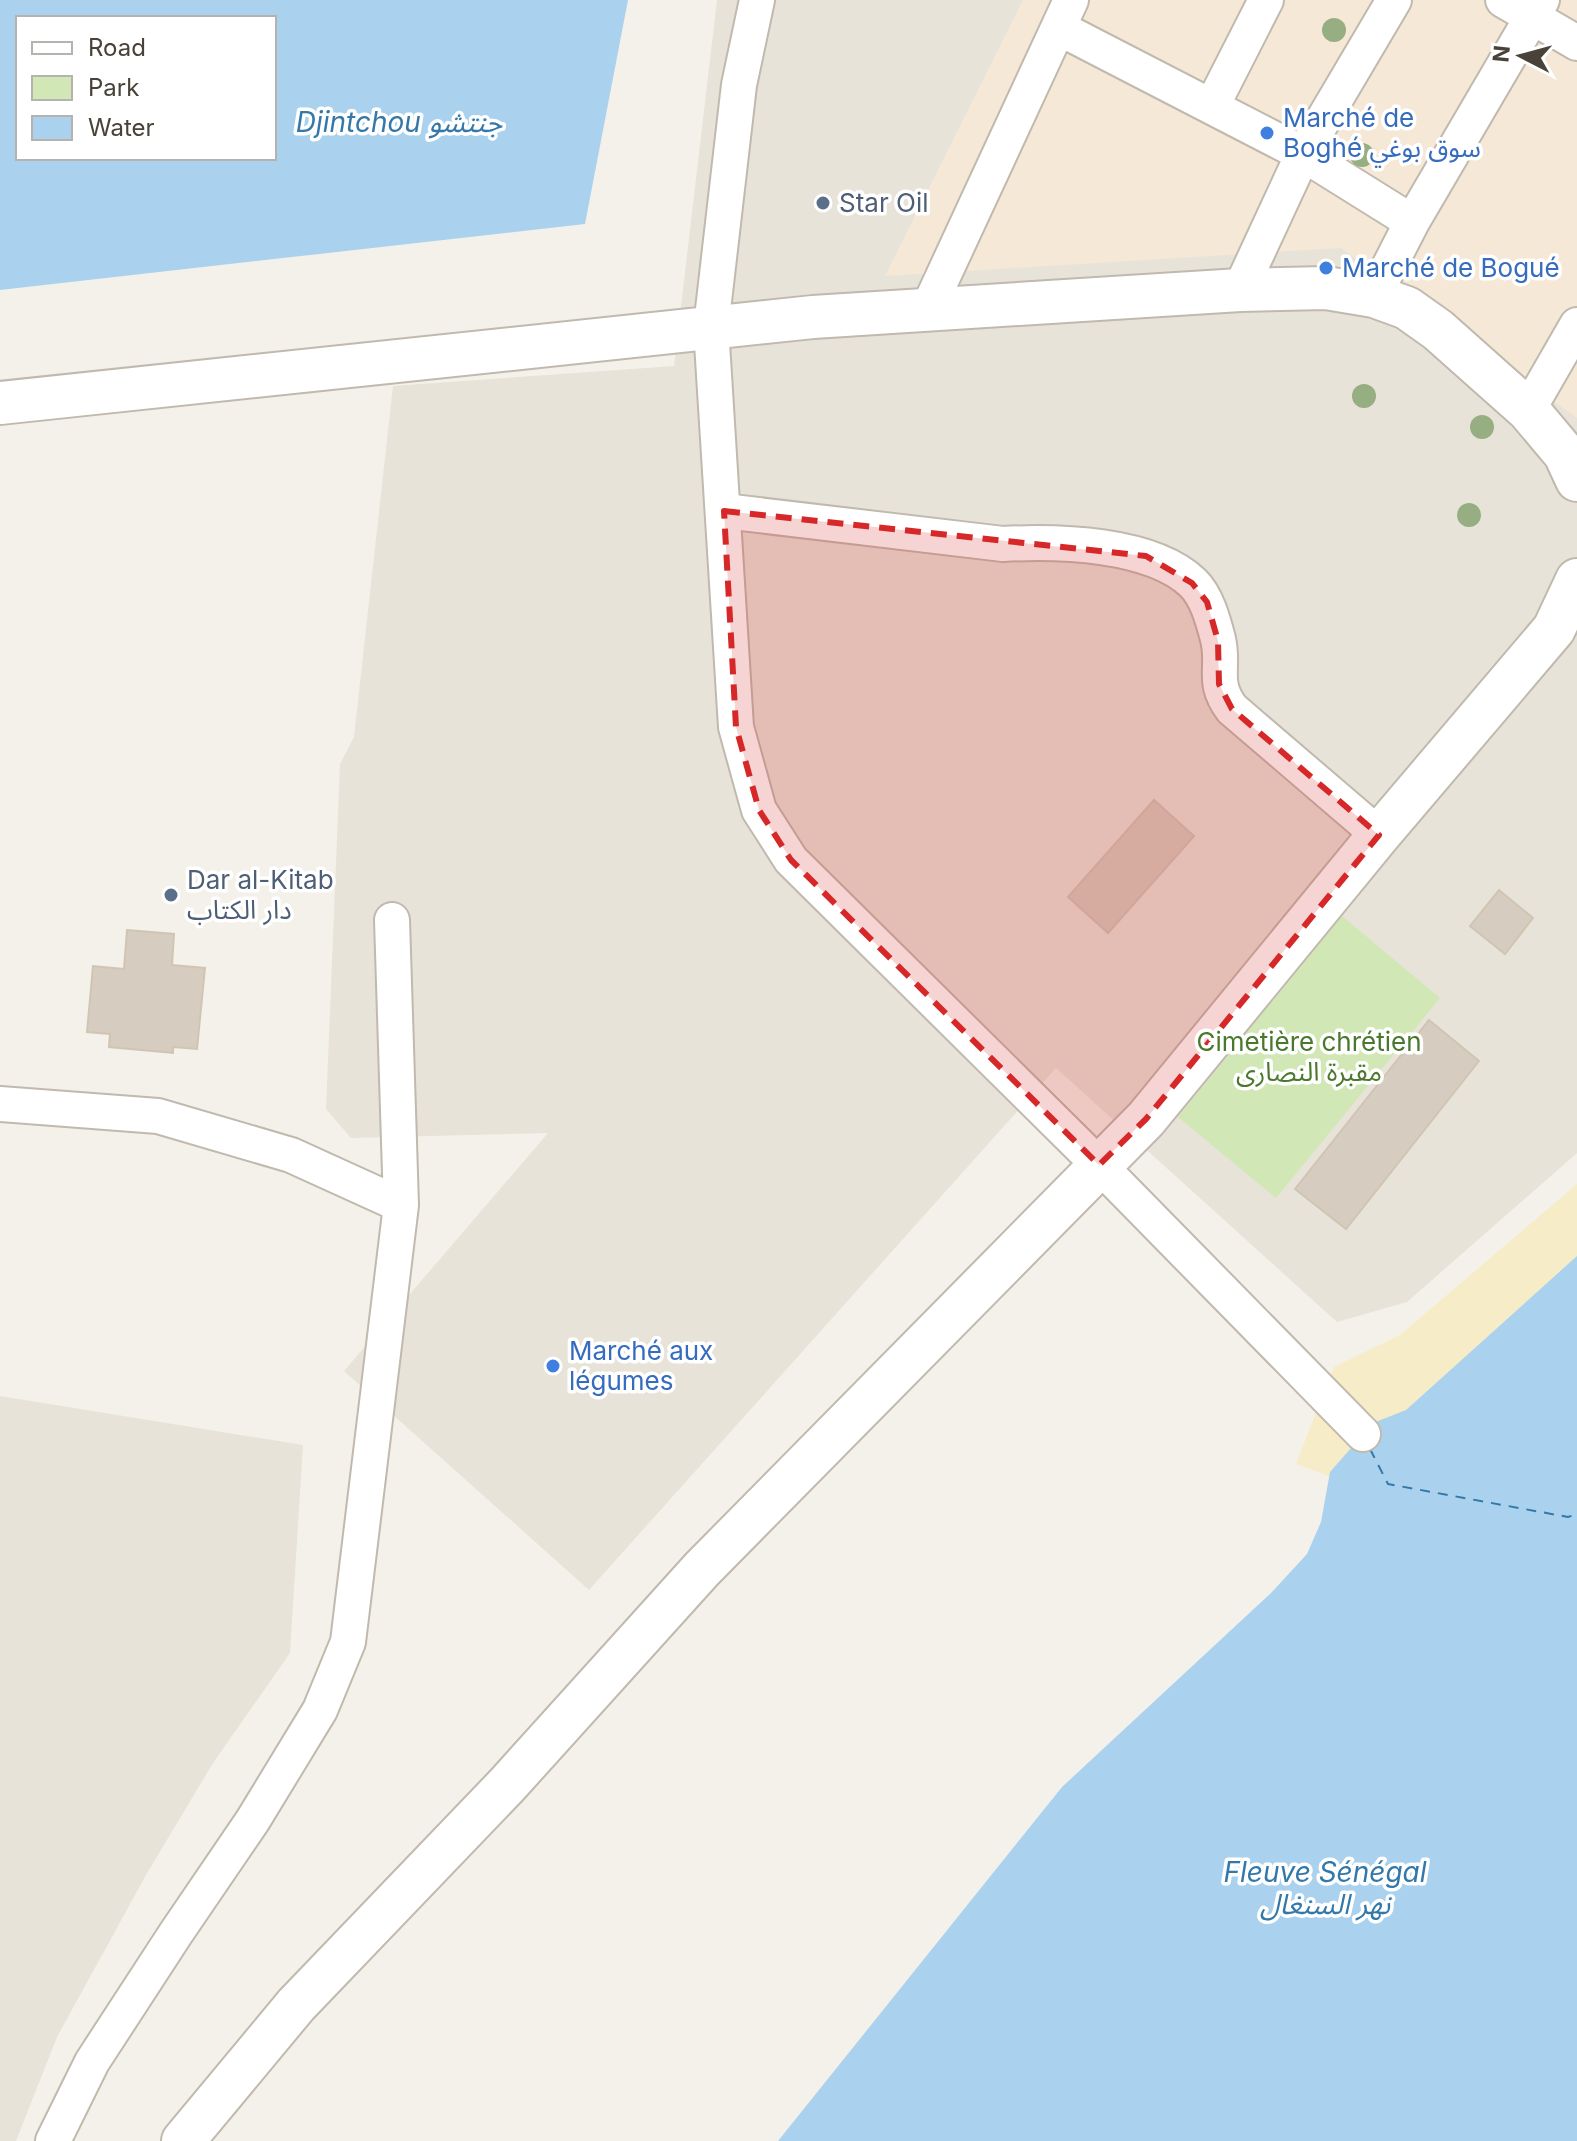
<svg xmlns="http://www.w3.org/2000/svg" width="1577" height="2141" font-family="Inter,'Noto Sans Arabic',sans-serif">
	<rect width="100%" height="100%" fill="#f4f1ea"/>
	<path fill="#e8e3d9" d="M717,0H1577V1153L1407,1302L1337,1322L1056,1068L589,1590L344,1371L548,1133L351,1138L326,1109L340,764L354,737L393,386L674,366Z
		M0,1396L303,1445L290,1653L213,1763L146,1875L57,2037L16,2141H0Z"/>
	<path fill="#f5e8d7" d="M1023,0H1577V418L1341,248L885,276Z"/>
	<path fill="#d1e7b5" d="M1342,916L1440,998L1276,1198L1178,1117Z"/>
	<path fill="#f6ecc8" d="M1577,1184V1411L1388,1498L1296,1464L1334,1367L1400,1335Z"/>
	<path fill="#aad2ee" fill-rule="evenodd" d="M0,0H628L585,224L0,290ZM274,18V158H18V18Z
		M1577,1256V2141H778L1062,1787L1271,1593L1307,1554L1321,1522L1330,1472L1373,1423L1406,1410Z"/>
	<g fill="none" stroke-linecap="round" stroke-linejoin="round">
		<path stroke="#3378a9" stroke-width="2" stroke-dasharray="10 8" stroke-linecap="butt" d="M1370,1449L1388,1484L1568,1517L1577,1514"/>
	</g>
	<path fill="#d6cdc0" stroke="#d0c5b3" stroke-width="2" d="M1154,800L1194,836L1108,933L1068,897Z
		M1499,890L1533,918L1505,954L1470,926Z
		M127,930L174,934L172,965L205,968L197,1049L173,1047V1053L109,1047L110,1034L87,1032L93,966L124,969Z
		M1429,1020L1479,1061L1346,1229L1295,1189Z"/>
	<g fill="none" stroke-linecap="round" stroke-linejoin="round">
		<defs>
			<path id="minor" d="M757,0L739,85L711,327L736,727L759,810L791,860L1099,1165L1363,1434
				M1503,0L1577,43
				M1059,28L1303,154L1412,222
				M1212,106L1266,0
				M1240,290L1303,154L1394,0
				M1374,296L1412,222L1542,0
				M927,311L1071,0
				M1528,410L1577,325
				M724,511L1003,544C1058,541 1151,543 1193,583C1207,597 1213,620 1218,639C1225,669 1211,681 1232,709L1379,835
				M0,1104L158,1116L291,1155L401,1205
				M53,2141L92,2062L176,1933L253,1820L320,1710L348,1642L401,1205L392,920"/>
			<path id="tertiary" d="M0,403L813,317L1240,290L1326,288L1374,296L1407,308L1438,330L1528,410L1565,454L1577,480
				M183,2141L296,2005L507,1785L702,1569L1146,1119L1379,835L1554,629L1577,580"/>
		</defs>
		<use href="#minor" stroke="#c0b9ad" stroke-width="38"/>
		<use href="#tertiary" stroke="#c0b9ad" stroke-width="46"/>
		<use href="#minor" stroke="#fff" stroke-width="34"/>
		<use href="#tertiary" stroke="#fff" stroke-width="42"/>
	</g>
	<g fill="#96ae82">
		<circle cx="1334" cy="30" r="12"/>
		<circle cx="1362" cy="155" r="12"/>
		<circle cx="1364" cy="396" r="12"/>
		<circle cx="1482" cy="427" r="12"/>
		<circle cx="1469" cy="515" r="12"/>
	</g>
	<path fill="#d62828" fill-opacity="0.2" stroke="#d62828" stroke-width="6" stroke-dasharray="16 10" stroke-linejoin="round" d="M724,511L1146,556L1192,583L1207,602L1218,641L1219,684L1232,709L1379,835L1146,1119L1099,1165L791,860L759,810L736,727Z"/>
	<g fill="#3f7fe0" stroke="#fff" stroke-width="3">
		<circle cx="1267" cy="133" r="8"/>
		<circle cx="1326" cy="268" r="8"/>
		<circle cx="553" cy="1366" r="8"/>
	</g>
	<g fill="#5c6f8a" stroke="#fff" stroke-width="3">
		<circle cx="823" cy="203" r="8"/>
		<circle cx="171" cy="895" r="8"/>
	</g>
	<g text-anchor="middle" stroke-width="7" stroke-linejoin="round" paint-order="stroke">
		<g font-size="26" fill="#366cbe" stroke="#fff" text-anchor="start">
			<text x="1283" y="127">Marché de<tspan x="1283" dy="30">Boghé سوق بوغي</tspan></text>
			<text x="1342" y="277">Marché de Bogué</text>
			<text x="569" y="1360">Marché aux<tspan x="569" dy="30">légumes</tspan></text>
		</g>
		<g font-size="26" fill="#4e5e75" stroke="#fff" text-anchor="start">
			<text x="839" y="212">Star Oil</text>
			<text x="187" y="889">Dar al-Kitab<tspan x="187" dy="30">دار الكتاب</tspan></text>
		</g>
		<g font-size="26" fill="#4a782d" stroke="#fff">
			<text x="1309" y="1051">Cimetière chrétien<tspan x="1309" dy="30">مقبرة النصارى</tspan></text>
		</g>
		<g font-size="28" font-style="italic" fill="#3378a9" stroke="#fff">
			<text x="399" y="132">Djintchou جنتشو</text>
			<text x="1325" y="1882">Fleuve Sénégal<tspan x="1325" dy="32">نهر السنغال</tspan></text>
		</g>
	</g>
	<rect x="16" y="16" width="260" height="144" fill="#ffffff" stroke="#b6b3af" stroke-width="2"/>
	<rect x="32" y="42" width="40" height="12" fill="#ffffff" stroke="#b6b3af" stroke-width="2"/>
	<text x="88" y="56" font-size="24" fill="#484238">Road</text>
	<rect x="32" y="76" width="40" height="24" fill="#d1e7b5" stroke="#b6b3af" stroke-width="2"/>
	<text x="88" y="96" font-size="24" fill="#484238">Park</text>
	<rect x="32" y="116" width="40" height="24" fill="#aad2ee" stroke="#b6b3af" stroke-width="2"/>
	<text x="88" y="136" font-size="24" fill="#484238">Water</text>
	<g transform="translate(1521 56) rotate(276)" stroke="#ffffff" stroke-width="6" paint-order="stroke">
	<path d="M0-6L14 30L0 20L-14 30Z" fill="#484238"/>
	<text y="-12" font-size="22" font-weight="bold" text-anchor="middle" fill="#484238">N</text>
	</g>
</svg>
